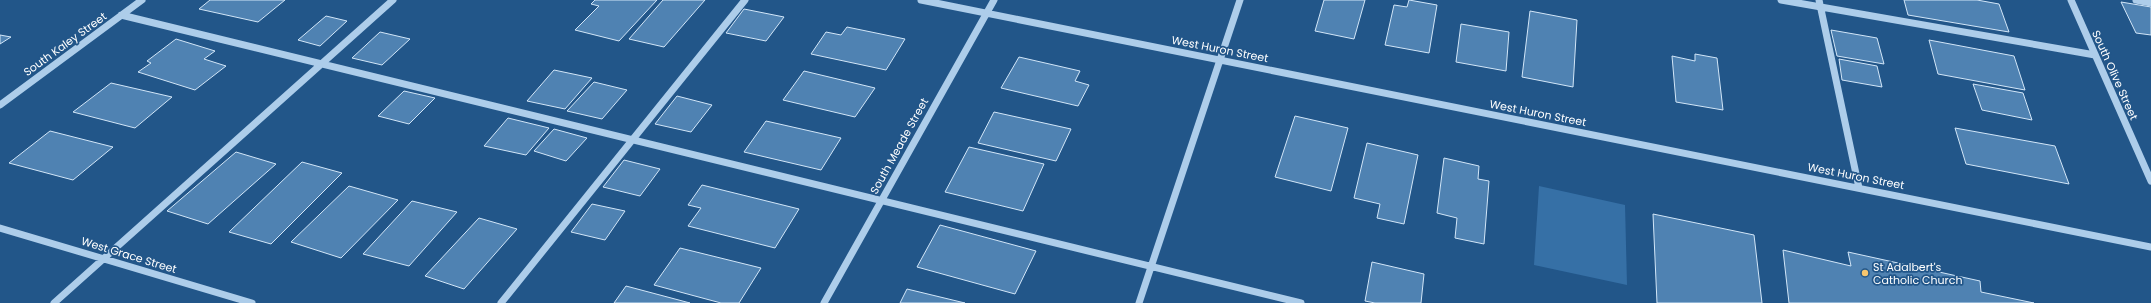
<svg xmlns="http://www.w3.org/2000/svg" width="2151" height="303" font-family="Poppins,sans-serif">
	<rect width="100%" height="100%" fill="#225689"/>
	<path fill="#3670a6" d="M1539,186L1625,205L1627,285L1534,265Z"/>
	<path fill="#4f82b2" stroke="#d2e6f8" d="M210,0H285L258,22L199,9Z
		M595,0H657L619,41L575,30L599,6L591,4Z
		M663,0H705L664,47L629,39Z
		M1324,0H1365L1354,39L1315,31Z
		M1409,0L1437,5L1429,53L1385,45L1394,5L1407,7Z
		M1904,0H1977L1999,4L2009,32L1908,15Z
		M2121,2L2151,7V35L2136,33Z
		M744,9L784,17L766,41L726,33Z
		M1530,11L1577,20L1573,87L1522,77Z
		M326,16L347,21L320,46L298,40Z
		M1461,24L1509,32L1506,71L1456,62Z
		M847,27L905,39L886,70L811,54L826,32L841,35Z
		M1831,30L1877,38L1884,64L1837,56Z
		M380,32L410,39L382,65L352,58Z
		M0,35L11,37L0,44Z
		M176,39L215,51L204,59L226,66L195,90L138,72L151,63L147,61Z
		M1929,40L2014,56L2025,90L1938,74Z
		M1695,54L1717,58L1723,110L1676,102L1672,56L1695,61Z
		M1019,57L1080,71L1075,81L1089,85L1078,106L1001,88Z
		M1839,59L1877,66L1882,87L1842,80Z
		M554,70L592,78L565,109L527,101Z
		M804,71L875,88L855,117L783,100Z
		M594,82L627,90L602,119L567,111Z
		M111,83L172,97L135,128L73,112Z
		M1973,84L2023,93L2032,120L1982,110Z
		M404,91L435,98L409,124L378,116Z
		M677,96L712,105L691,132L655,124Z
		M994,112L1071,129L1056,161L978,143Z
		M1295,116L1348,128L1331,191L1275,177Z
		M508,118L549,128L526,155L484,146Z
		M766,121L841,138L821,170L744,152Z
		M1955,128L2055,146L2069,184L1966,164Z
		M554,129L587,138L566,161L534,151Z
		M50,131L113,147L73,180L9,163Z
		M1367,143L1418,155L1404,224L1377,218L1380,204L1354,198Z
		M969,147L1044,164L1023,211L945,192Z
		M236,152L276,164L208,224L167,211Z
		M1444,158L1479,166L1478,179L1489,181L1484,244L1455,238L1457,218L1437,213Z
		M624,160L660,169L640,196L603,187Z
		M302,162L342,173L271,244L229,232Z
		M702,185L799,209L775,248L688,226L701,208L688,205Z
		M349,186L398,200L341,258L291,242Z
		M412,201L457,212L409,266L363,254Z
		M592,204L625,211L605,240L571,232Z
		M1653,214L1754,235L1762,303H1657Z
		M479,218L517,229L464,289L425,276Z
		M940,225L1036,251L1015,294L917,267Z
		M680,248L761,268L739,303H721L654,285Z
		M1783,250L1851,266L1848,252L1980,281L1981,292L2034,303H1789Z
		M1372,262L1424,274L1421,303H1375L1365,301Z
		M626,286L690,303H614Z
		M907,289L965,303H900Z"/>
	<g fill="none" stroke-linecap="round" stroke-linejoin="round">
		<path stroke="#adcdea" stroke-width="7" d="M921,0L2151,247
			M1781,0L2095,55
			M1819,0L1859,188
			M2071,0L2151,181
			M2136,0L2151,3
			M121,15L1301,303
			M0,105L142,0
			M0,228L252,303
			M54,303L393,0
			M501,303L745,0
			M824,303L994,0
			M1139,303L1240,0"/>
	</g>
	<circle fill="#f6c66f" stroke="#225689" stroke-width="1.5" cx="1865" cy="273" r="4"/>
	<g text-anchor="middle" stroke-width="3.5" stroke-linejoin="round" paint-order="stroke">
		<g font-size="11" fill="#fff" stroke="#225689">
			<text transform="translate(65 44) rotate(-36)" y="4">South Kaley Street</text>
			<text transform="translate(1220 49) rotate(11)" y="4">West Huron Street</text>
			<text transform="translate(2115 75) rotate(66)" y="4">South Olive Street</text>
			<text transform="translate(1538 113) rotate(11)" y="4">West Huron Street</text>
			<text transform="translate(899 146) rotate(-61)" y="4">South Meade Street</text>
			<text transform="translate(1856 176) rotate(11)" y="4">West Huron Street</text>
			<text transform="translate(129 255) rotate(17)" y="4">West Grace Street</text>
		</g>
		<g font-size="11" fill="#fff" stroke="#225689" text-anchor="start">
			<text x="1873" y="271">St Adalbert's<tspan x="1873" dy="13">Catholic Church</tspan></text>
		</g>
	</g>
</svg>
